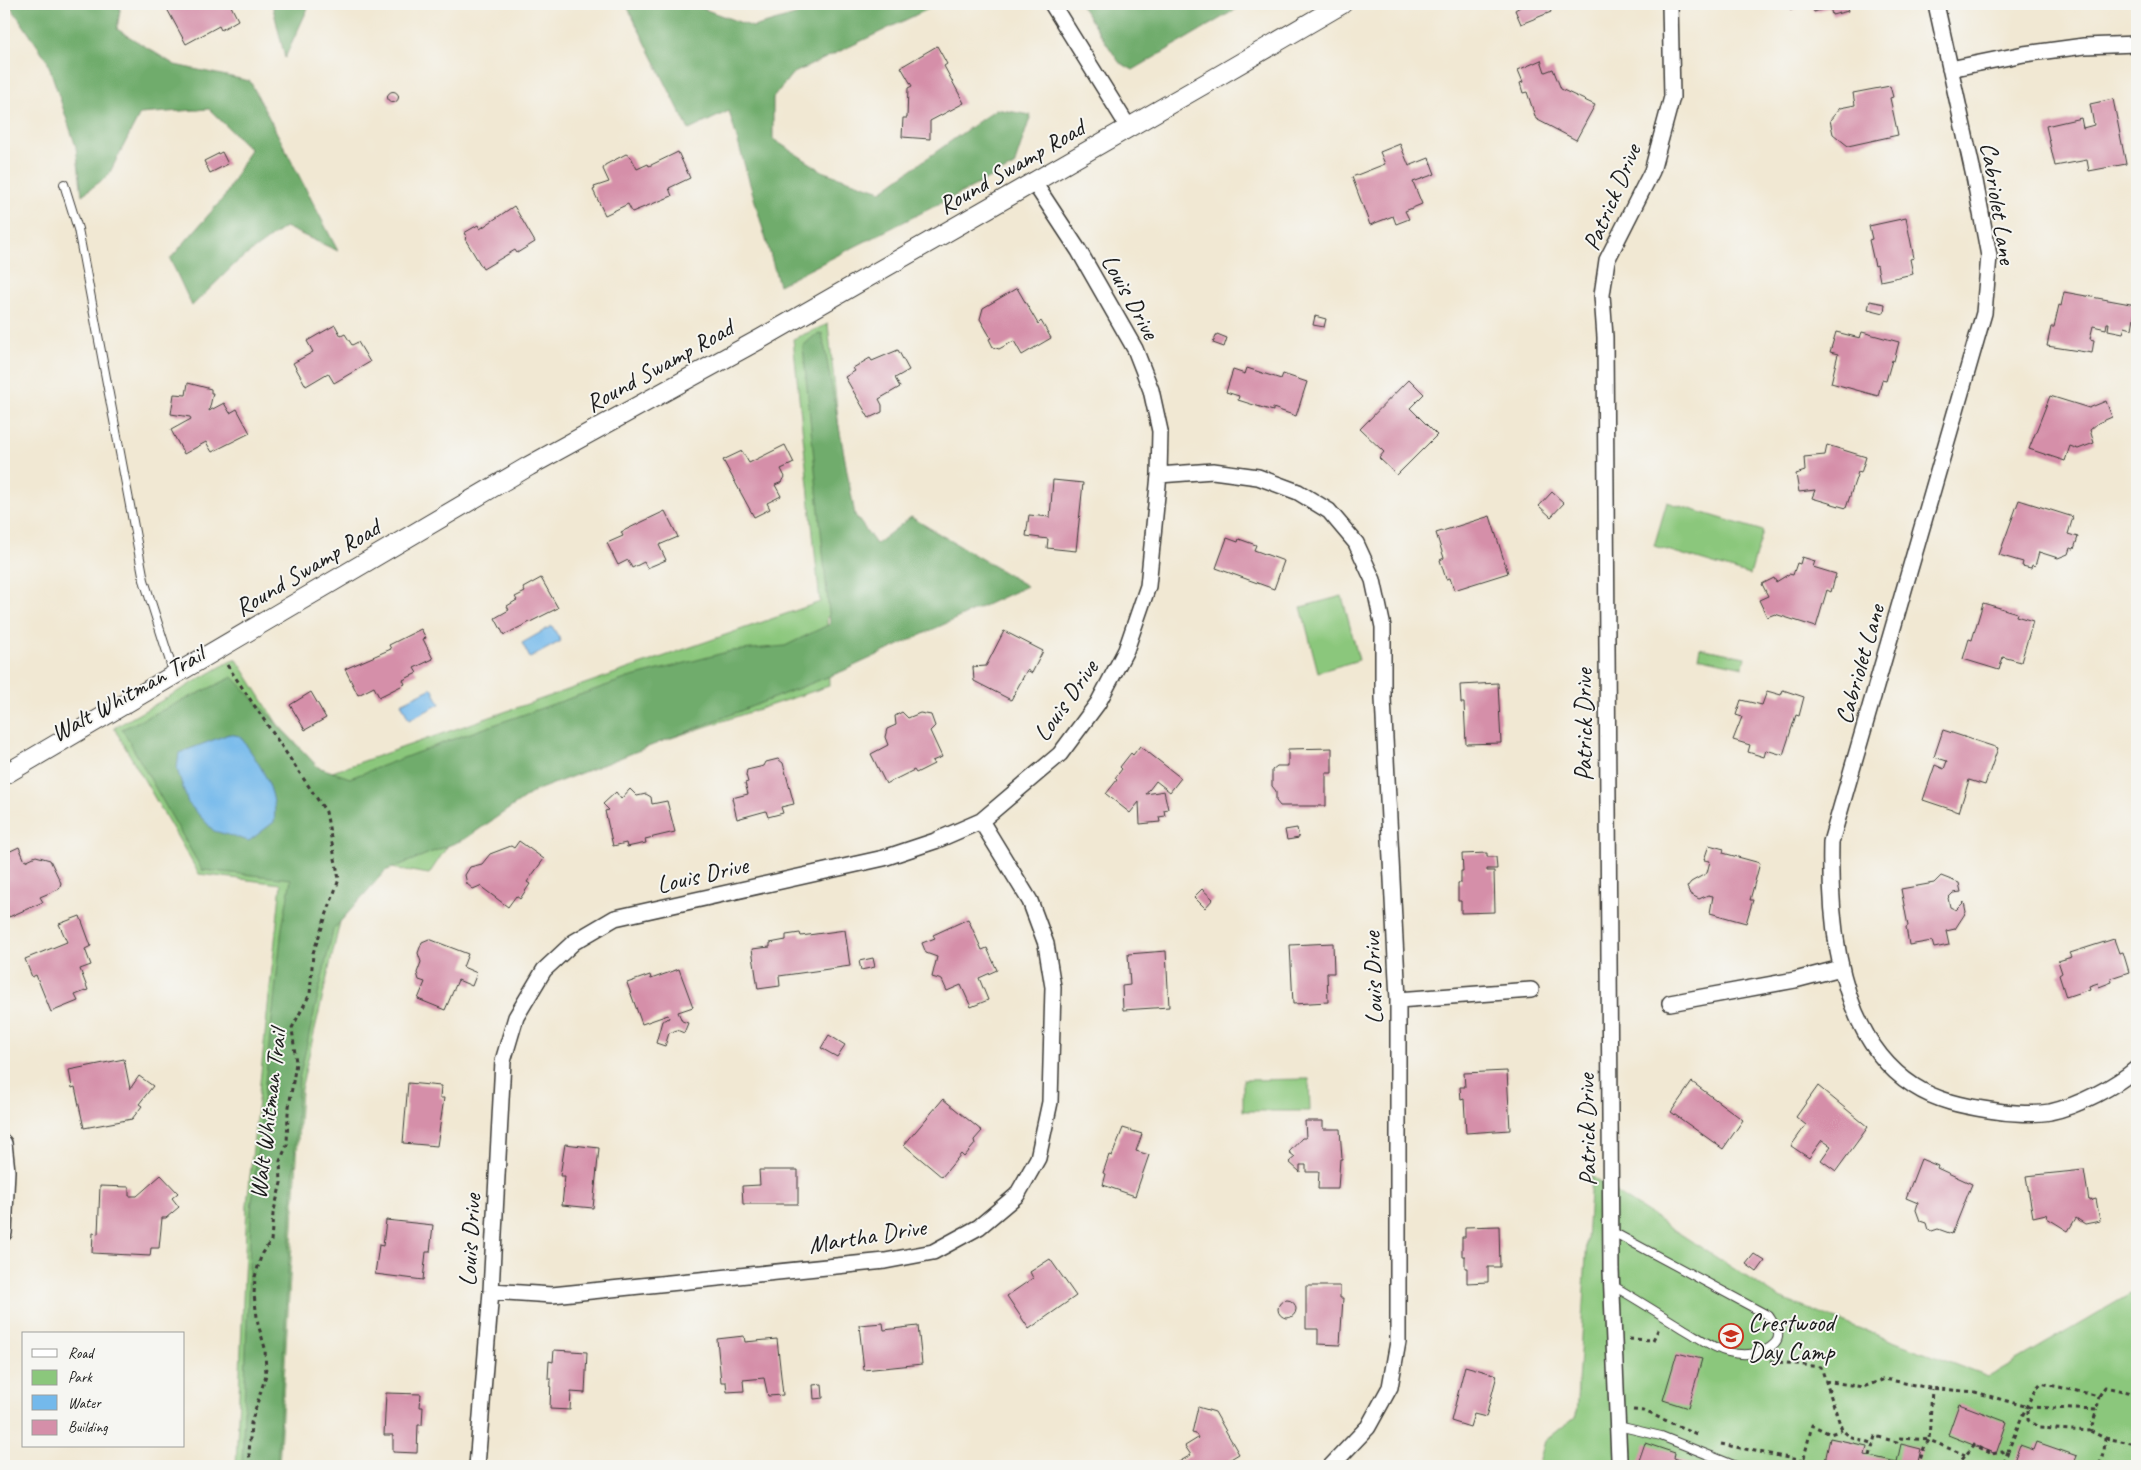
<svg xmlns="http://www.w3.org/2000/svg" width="2141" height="1470" font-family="Caveat,sans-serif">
	<rect width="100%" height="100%" fill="#f6f6f2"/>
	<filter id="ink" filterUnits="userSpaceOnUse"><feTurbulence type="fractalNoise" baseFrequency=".02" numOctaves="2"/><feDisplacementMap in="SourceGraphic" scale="10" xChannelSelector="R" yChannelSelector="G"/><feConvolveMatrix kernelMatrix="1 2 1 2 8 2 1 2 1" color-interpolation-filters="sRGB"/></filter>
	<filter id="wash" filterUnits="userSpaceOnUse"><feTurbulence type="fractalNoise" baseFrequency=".0096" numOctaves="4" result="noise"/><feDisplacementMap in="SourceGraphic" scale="20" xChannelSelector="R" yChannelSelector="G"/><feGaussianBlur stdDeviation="1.12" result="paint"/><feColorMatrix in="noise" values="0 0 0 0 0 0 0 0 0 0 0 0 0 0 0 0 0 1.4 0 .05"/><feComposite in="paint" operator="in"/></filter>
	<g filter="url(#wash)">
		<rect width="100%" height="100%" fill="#f1e8d3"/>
		<path fill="#8bc77c" stroke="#54724c" d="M828,324L849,523L893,571L827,617L829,686L477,802L429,874L354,862L301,1089L279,1466H236L247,1205L281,884L199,874L114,728L236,658L312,779L820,602L793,339Z
			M1667,502L1763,531L1750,575L1654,546Z
			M1342,596L1359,660L1318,672L1301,607Z
			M1700,648L1745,657L1743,667L1698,657Z
			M1309,1079L1310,1111H1243V1080Z
			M1591,1176L1779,1298L1988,1377L2137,1290V1466H1538L1545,1441L1576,1416Z"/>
		<path fill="#70ac6c" stroke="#466444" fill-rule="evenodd" d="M9,4H121L117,29L175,65L250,81L338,251L285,227L237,262L192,306L170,259L225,196L250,149L209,109L140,114L108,176L82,195L76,147L47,60Z
			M272,4H310L285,58Z
			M626,4H690L753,27L809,11L822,4H939L792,74L773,98V139L824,172L881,191L996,109L1031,115L1014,166L779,285L729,111L689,130Z
			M1080,4H1245L1133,70L1119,62Z
			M822,333L855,515L876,544L911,517L1027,586L843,671L535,791L465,839L385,871L333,930L299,1079L277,1466H242L251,1210L282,928L291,879L202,870L122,729L233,677L318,767L350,778L456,738L628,678L731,651L785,646L830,624L803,346L814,336ZM229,734L177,769L212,742Z"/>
		<path fill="#74b9eb" stroke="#486a84" d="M552,626L561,641L530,658L522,643Z
			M432,688L440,704L409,720L401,703Z
			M229,734L240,736C258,762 279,790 274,822L249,841L214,831L188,803L177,769L179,753Z"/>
		<g id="blocks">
			<path fill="#d58fa9" d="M167,4H230L238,20L221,30L219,26L186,44L166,7Z
				M1519,4H1548L1551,12L1521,24L1515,10L1520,7Z
				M1789,4H1800L1801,7L1791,10Z
				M1812,4H1846L1848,11L1832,15L1830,7L1814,12Z
				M937,46L947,64L944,66L964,103L930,121V139L902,137L903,118H907L908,88L912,86L901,67Z
				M1541,60L1545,72L1553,69L1561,89L1595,105L1576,140L1536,119L1527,92L1523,93L1520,83L1523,82L1518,70Z
				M1890,86L1893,97L1890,98L1898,135L1848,146L1833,134L1830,120L1840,108L1855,105L1853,93Z
				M387.5 97a5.5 5.5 0 1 1 11 0a5.5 5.5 0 1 1-11 0Z
				M2113,99L2126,164L2089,171L2087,160L2055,166L2046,126L2081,118L2083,128L2094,125L2090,104Z
				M1400,144L1409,166L1429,158L1435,174L1413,182L1422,204L1405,211L1409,219L1396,224L1393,216L1370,225L1352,177L1385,164L1380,152Z
				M222,152L228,164L210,173L204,161Z
				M678,152L690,178L669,188L672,196L632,212L628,204L605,215L593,190L595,189L594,187L609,182L603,169L605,165L626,154L631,157L637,169L648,164L649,166Z
				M514,206L535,242L517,253L515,250L483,269L465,239L467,237L464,233L478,225L480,229Z
				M1906,218L1914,258L1910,259L1913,274L1880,281L1877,265L1875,266L1869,240L1872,239L1869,226Z
				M1017,288L1038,324L1041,321L1051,338L1022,355L1014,341L999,349L993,347L989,339L991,338L980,319L983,308Z
				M2064,292L2136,305L2132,329L2125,327L2123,333L2108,330L2109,323H2107L2106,329L2093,326L2090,339L2094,340L2092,353L2047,346L2051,327H2054L2059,305L2061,306Z
				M1870,301L1885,304L1884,313L1868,309Z
				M1315,316L1326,319L1324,327L1313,325Z
				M335,325L341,336L345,334L352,345L358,342L370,362L334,383L328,373L306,386L293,363L313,352L307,341Z
				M1836,332L1860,338L1862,332L1899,342L1894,361L1892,360L1886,381L1882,380L1878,396L1831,383L1838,354L1830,352Z
				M1217,334L1227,338L1224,347L1213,343Z
				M898,350L909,370L895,378L900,387L879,399L882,405V412L869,418L845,377L855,371L853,368L870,358L872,361Z
				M1247,368L1281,379L1283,374L1307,382L1296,416L1273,408V411L1238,400L1239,396L1226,392L1233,370L1245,374Z
				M1409,379L1424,394L1410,408L1437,435L1397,475L1379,458L1384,452L1360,429Z
				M188,383L211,389V393H213L209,411L224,403L230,413L237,409L250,433L212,452L206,442L184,454L171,430L191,419L190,417L171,414L174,394L186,395Z
				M2050,396L2089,408L2106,401L2112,417L2098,423L2090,430L2094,443L2078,449L2070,446L2065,461L2029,449Z
				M785,445L794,463L781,469L785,477L782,482L775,485L781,496L767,503L770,509L754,517L723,460L742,451L749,463Z
				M1827,445L1866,457L1861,473L1858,472L1846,508L1812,498L1815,490L1799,492L1796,474L1805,471L1804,457L1825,455Z
				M1053,480L1083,483L1076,551L1047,548L1048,539L1026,536L1029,515L1050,517Z
				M1552,492L1564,503L1551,517L1539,506Z
				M2019,500L2073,517L2068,534L2078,537L2074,549L2070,548L2068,554L2058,558L2039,552L2035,566L2032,565L2031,568L2022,566L2023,562L1999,555Z
				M665,511L678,537L659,545L666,560L647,568L644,562L632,568L628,560L618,565L607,543L623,536L621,532Z
				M1490,516L1508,573L1454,590L1450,578L1446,579L1440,560L1444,558L1436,533Z
				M1227,538L1238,542L1239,539L1256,545L1254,550L1284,561L1274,589L1216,568Z
				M1802,557L1815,561L1813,567L1836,574L1831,592L1827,590L1816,627L1775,614L1767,617L1759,600L1768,596L1762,584L1774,578L1776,582L1789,574L1793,575L1797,563L1800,564Z
				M541,578L558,608L504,635L495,618L509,610L507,606L517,600L515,597L525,592L523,588Z
				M1983,603L2017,613L2016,616L2033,621L2021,662L2003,657L1999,670L1963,659L1969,639L1972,640Z
				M421,629L426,638L423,639L433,659L414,668L417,673L403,680L405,684L379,697L374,687L358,695L345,669L391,649L389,645Z
				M1004,631L1043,651L1032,673L1027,670L1011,700L974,681L973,667L986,666Z
				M1498,683L1501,743L1466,744L1464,703H1461L1460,685Z
				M1783,690L1804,697L1799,716L1796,715L1783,755L1766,750L1764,757L1748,752L1750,745L1733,740L1742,717L1736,715L1741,700L1762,705L1767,691L1781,695Z
				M311,692L326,718L305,730L290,705Z
				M902,712L908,718L920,713L931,715L935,726L930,731L942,757L932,761L934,764L916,773L914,770L886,784L871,754L888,745L885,737L887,729L896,725L895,716Z
				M1943,730L1998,748L1985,785L1969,780L1959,812L1923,800L1935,765L1944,769L1947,761L1934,757Z
				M1140,746L1181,778L1170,792L1156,781L1146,794L1164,791L1168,809L1164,810L1165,816L1159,817L1160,822L1140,824L1139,802L1130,813L1106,794L1117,780L1115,778L1122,769L1120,767L1131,753L1133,755Z
				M1332,748V773H1326V806H1280L1276,801V791L1272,786V770L1277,766H1288V749Z
				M778,759L783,763L794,804L781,807L783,813L768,817L766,811L737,819L732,798L748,794L745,783L748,782L746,775L747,770L764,766L766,762Z
				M630,789L637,796L646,794L651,797L652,804L667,801L675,832L645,839L646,843L627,847L626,843L613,846L605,811L609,810L603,804L616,792L621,799Z
				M1297,828L1299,838L1287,840L1285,830Z
				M519,841L544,859L527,882L530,884L520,899L516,896L508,907L480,886L473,889L467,884L465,875L470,867L482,864L490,854L511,846L514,848Z
				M1709,845L1724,849L1723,853L1760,863L1750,900H1753L1746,923L1710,913L1713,896L1708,895L1699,899L1690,894L1687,887L1691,882L1707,873L1710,861L1704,860Z
				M19,847L25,861L36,856L50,860L61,883L59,889L40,897L43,902L9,917L4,907V854Z
				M1487,853V857H1496L1497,869H1487V871H1494L1495,912L1461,913V901H1458V883H1461V871H1463L1462,854Z
				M1941,876L1959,883L1961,892L1953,893L1948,898L1950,907L1956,910L1964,902L1966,912L1955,929L1946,931L1949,945L1934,948L1932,941L1909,945L1906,927L1908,926L1901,889L1934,883Z
				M1202,889L1213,899L1205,908L1194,897Z
				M80,916L91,946L85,949L91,965L80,969L88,990L75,995L78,1001L51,1012L36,975L32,977L25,959L67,942L59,924Z
				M968,919L982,950L987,948L997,970L979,978L988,1000L971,1007L961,985L947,991L942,980L932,977L937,957L926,953L922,943L935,938L933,935Z
				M845,930L850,966L779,976L780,986L758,989L752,949L770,947V943L786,940V935L800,933L801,936Z
				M429,939L468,954L463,967L477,973L472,986L458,980L445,1010L418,999L425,982L419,980L417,973L421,962L418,953L422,942Z
				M2114,939L2119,953L2123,952L2129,972L2111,978L2112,982L2099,987L2098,983L2089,986L2090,989L2066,997L2059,975L2062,973L2058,961L2072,957L2070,953Z
				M1333,943L1334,973H1327L1328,1002L1293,1004L1290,945Z
				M1166,951L1169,1007L1123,1010L1122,986L1130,985L1128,954Z
				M873,958L875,967L861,970L859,961Z
				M679,969L693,1007L678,1012L682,1021L688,1023L684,1033L677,1030L669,1033L665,1046L656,1043L662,1021L669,1018L668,1015L642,1024L627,983L650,975L651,979Z
				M829,1035L845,1045L837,1057L821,1048Z
				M124,1059L130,1089L139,1076L153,1086L139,1104L142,1106L132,1119L84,1128L75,1087L72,1088L69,1070Z
				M1507,1071L1510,1130L1466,1133L1464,1099L1461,1100L1460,1087H1465L1464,1073Z
				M1692,1082L1743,1120L1723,1149L1671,1112Z
				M408,1083L441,1086L440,1098H444L437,1146L403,1143Z
				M1818,1086L1868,1127L1836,1171L1821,1160L1831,1146L1822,1140L1809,1158L1791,1146L1806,1125L1796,1117Z
				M943,1099L982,1131L974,1140L975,1144L964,1157L961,1154L942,1177L904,1145Z
				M1305,1121H1323V1129H1340L1342,1159H1340L1338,1189H1318L1319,1172H1306V1165H1300V1172L1289,1162L1295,1157L1289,1152L1302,1138H1306Z
				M1123,1128L1142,1134L1136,1151L1149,1155L1135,1196L1103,1185L1106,1174L1103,1173L1109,1155L1112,1156Z
				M565,1144L599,1148L593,1208L562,1205L565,1176H560Z
				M1921,1159L1938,1166L1937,1168L1972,1184L1952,1234L1938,1229L1932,1231L1928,1230L1926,1223L1920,1221L1916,1210L1918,1203L1906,1198Z
				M759,1170H798V1204H743L742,1186L760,1185Z
				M2084,1170L2089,1201L2096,1199L2100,1221L2085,1224L2076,1218L2068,1231L2047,1218L2046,1214L2033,1217L2026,1176Z
				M161,1175L178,1193L172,1198L179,1207L166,1218H162L159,1248H151L150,1256L92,1253L93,1233L98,1234L100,1186L129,1187V1196H137Z
				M386,1220L433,1225L430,1252H426L423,1280L375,1274L379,1245L383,1246Z
				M1499,1226L1500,1267H1488V1282L1467,1283V1268H1465V1256H1462V1237H1465V1227Z
				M1754,1254L1765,1261L1757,1272L1746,1264Z
				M1050,1259L1076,1296L1029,1329L1007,1296L1033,1278L1030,1272Z
				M1306,1286H1340V1298H1343L1340,1345L1318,1344V1329H1306Z
				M1278 1309a9 9 0 1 1 18 0a9 9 0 1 1-18 0Z
				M883,1323L884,1330L918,1326L922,1364L864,1370L859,1325Z
				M744,1336L745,1342L777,1339L783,1395L768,1396L764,1378L743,1380L744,1391L727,1392L726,1382H721L717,1339Z
				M554,1350L587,1352L585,1393L571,1392L570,1410L550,1409L551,1379H548L549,1361L553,1362Z
				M1677,1353L1702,1359L1688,1408L1663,1400Z
				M1465,1366L1497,1375L1486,1417L1474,1414L1470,1427L1451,1421Z
				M822,1384L823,1398L814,1399L813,1385Z
				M386,1393L421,1394L420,1407H423L422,1425H418L417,1453L393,1452V1435H384Z
				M1959,1404L2007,1422L1996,1454L1948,1435Z
				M1198,1407L1215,1412L1239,1454L1229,1460L1230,1462L1223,1466H1180L1177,1463L1191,1455L1185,1446L1198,1438L1196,1434L1192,1433Z
				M1830,1438L1867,1446L1865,1455L1897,1462L1901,1444L1921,1449L1917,1466H1824Z
				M2037,1442L2077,1456L2073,1466H2012L2020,1445L2034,1450Z
				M1645,1443L1675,1453L1674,1458L1698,1466H1637Z"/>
		</g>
	</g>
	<g filter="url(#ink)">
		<use href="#blocks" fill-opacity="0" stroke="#3c3b37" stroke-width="1"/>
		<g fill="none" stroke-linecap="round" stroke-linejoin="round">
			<defs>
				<path id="service" d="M64,184L78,229L144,580L174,674
					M1611,1231L1769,1316C1774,1324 1783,1334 1775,1343C1764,1355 1743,1356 1728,1352C1712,1348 1698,1337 1684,1329C1660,1314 1636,1299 1612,1285
					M1618,1426L1661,1436L1736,1466"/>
				<path id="minor" d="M1052,4L1129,128
					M1936,4L1975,181L1989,256L1984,313L1831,842C1829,924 1838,1037 1914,1086C1937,1101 1963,1106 1989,1110C2006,1113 2033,1115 2050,1112C2078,1106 2116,1086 2137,1068
					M1950,69L2024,54L2084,46L2137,44
					M1159,475L1213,471L1258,477L1298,492L1329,511L1356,543L1373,580L1383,627V698L1398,1000V1342L1390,1387L1368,1427L1331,1466
					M1398,1000L1531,990
					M1670,1003L1795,980L1841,968
					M4,1143L7,1171L4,1233
					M491,1291L552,1295L885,1261L933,1252L979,1227L1017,1195L1038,1158L1050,1102L1053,987L1046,944L1030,901L981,821
					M1619,1459L1611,1270L1605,337L1602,295L1607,260L1652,171L1672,97L1670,4
					M477,1466L491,1291L503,1061L516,1017L544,970L574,942L615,918L884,858L935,841L981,821L1060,754L1098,703L1126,650L1148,586L1159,475L1160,431L1151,390L1135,349L1079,251L1033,181"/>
				<path id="tertiary" d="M4,775L529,466L762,338L1215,78L1342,4"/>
			</defs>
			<use href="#service" stroke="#3c3b37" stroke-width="10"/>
			<use href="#minor" stroke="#3c3b37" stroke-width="18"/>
			<use href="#tertiary" stroke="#3c3b37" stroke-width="21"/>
			<path stroke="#3c3b37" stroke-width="3" stroke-dasharray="4 4" stroke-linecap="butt" d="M227,665L326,812L339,879L313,953L310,994L292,1028L296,1063L288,1113L287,1145L280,1161L281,1183L273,1214L271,1241L262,1253L255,1277L254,1295L258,1324L265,1348L266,1375L251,1423L249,1454L252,1466
				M1629,1339L1653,1340L1659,1328
				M1771,1361L1821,1367L1842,1430L1849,1436L1874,1444
				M1825,1381L1863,1387L1885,1379L1929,1388L1975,1392L2028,1407L2097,1410L2099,1396L2041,1383C2028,1397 2016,1432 2008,1451
				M2099,1396L2105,1387L2137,1394
				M1633,1410L1644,1411L1699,1435
				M2028,1410V1420L2039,1428L2090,1431L2097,1410
				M2090,1431L2105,1438L2104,1453L2100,1466
				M2105,1438L2131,1443L2137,1419
				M1721,1444L1803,1461
				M1870,1456L1875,1436L1897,1442L1899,1438L1929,1440L1932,1389
				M1802,1466L1812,1425L1830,1434L1842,1430
				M1918,1466L1924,1448L1929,1440L1965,1455
				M1957,1466L1974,1445L1991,1454L2008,1451L2003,1466"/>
			<use href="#service" stroke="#fff" stroke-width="8"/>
			<use href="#minor" stroke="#fff" stroke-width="15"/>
			<use href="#tertiary" stroke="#fff" stroke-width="19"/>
		</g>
	</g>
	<defs>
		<symbol id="school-ring" viewBox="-11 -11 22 22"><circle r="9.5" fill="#f6f6f2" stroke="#c8321e" stroke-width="1.5"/><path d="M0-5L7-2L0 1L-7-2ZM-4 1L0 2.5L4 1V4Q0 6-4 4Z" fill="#c8321e"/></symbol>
	</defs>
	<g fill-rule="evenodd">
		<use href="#school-ring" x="1717" y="1322" width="28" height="28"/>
	</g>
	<g text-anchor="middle" stroke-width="4" stroke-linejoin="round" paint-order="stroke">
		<g font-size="25" fill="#1c1c1c" stroke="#f6f6f2">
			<text transform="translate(1011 166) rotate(-30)" y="9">Round Swamp Road</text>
			<text transform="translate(1611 197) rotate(-67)" y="9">Patrick Drive</text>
			<text transform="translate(1999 203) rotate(81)" y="9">Cabriolet Lane</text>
			<text transform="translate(1131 296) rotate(61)" y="9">Louis Drive</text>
			<text transform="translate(659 365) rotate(-29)" y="9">Round Swamp Road</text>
			<text transform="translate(307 567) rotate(-31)" y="9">Round Swamp Road</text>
			<text transform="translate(1859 664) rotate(-74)" y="9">Cabriolet Lane</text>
			<text transform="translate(127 693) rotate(-29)" y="9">Walt Whitman Trail</text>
			<text transform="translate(1065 700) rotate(-55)" y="9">Louis Drive</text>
			<text transform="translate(1583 725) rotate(-90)" y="9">Patrick Drive</text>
			<text transform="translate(702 874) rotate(-13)" y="9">Louis Drive</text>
			<text transform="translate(1372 978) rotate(-92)" y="9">Louis Drive</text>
			<text transform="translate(267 1114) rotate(-83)" y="9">Walt Whitman Trail</text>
			<text transform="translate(1586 1130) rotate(-91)" y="9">Patrick Drive</text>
			<text transform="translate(867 1235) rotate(-9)" y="9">Martha Drive</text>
			<text transform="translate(469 1240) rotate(-87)" y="9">Louis Drive</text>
		</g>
		<g font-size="25" fill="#1c1c1c" stroke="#f6f6f2" text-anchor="start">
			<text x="1748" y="1331">Crestwood<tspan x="1748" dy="29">Day Camp</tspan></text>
		</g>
	</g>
	<rect width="2141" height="1470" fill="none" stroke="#f6f6f2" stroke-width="20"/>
	<rect x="22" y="1332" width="162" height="115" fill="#f6f6f2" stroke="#9f9f9c"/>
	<rect x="32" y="1349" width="25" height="8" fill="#ffffff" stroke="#9f9f9c"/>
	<text x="68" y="1358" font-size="15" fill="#1c1c1c">Road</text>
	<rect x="32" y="1370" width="25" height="15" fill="#8bc77c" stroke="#9f9f9c"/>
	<text x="68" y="1382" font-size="15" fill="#1c1c1c">Park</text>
	<rect x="32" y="1395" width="25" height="15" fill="#74b9eb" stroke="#9f9f9c"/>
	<text x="68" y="1408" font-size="15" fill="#1c1c1c">Water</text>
	<rect x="32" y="1420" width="25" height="15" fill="#d58fa9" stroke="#9f9f9c"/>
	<text x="68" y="1432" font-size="15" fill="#1c1c1c">Building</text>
</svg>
